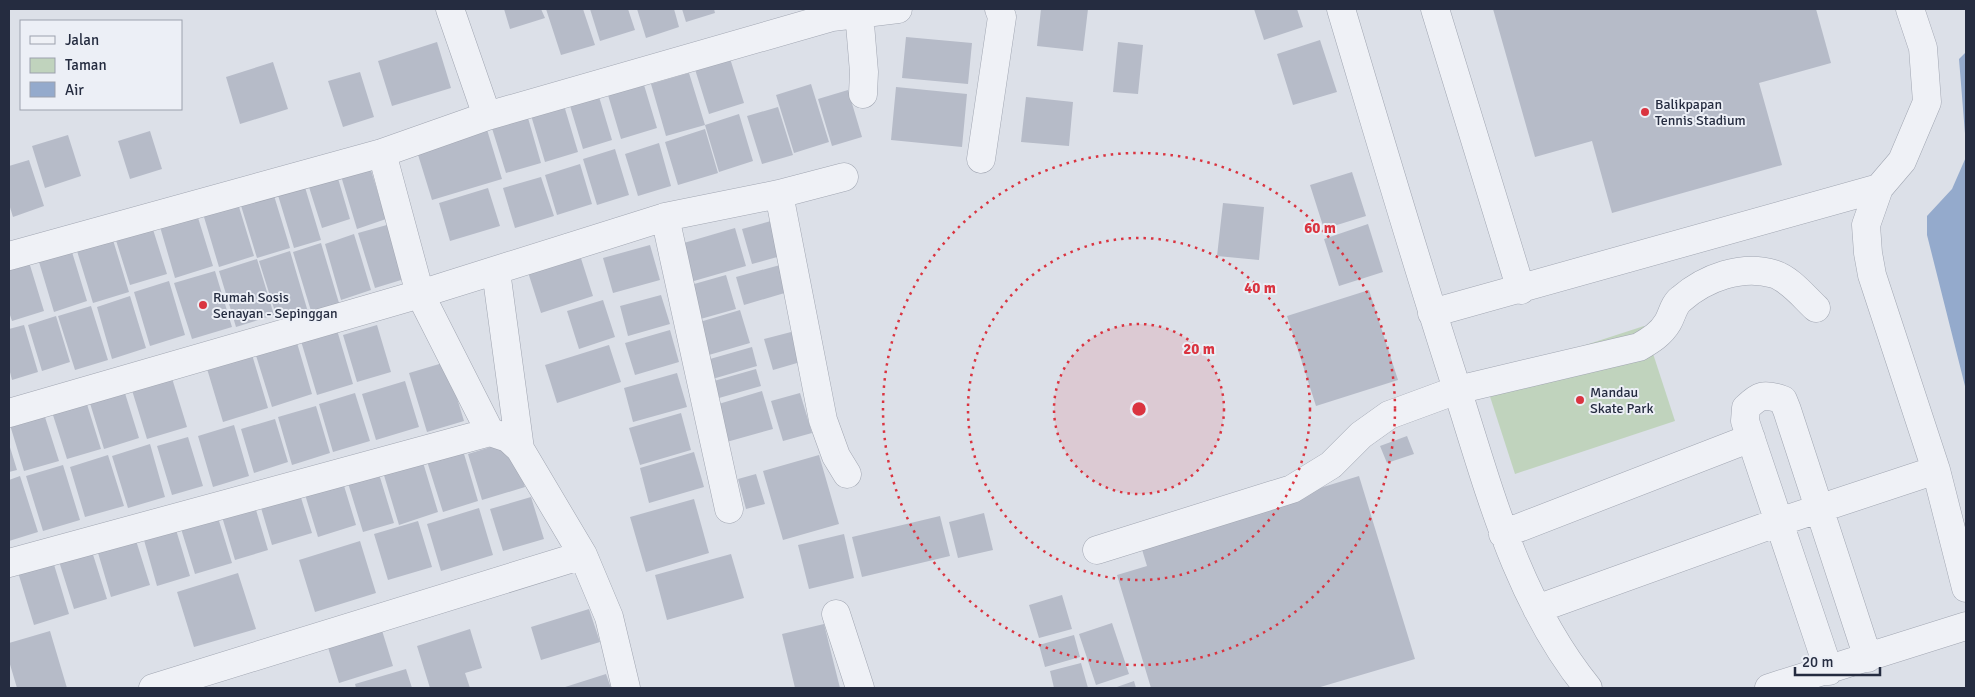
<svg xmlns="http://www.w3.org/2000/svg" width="1975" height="697" font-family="Signika,sans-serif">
	<rect width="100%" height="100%" fill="#dce0e8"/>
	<path fill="#c0d3bd" d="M1644,326L1675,421L1515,474L1484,378Z"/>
	<path fill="#94aacc" d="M1966,52V146L1959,59Z
		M1966,157V390L1927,235V216L1952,189Z"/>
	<path fill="#b6bbc8" d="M504,9H541L545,18L510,29Z
		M546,9H583L595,45L561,55Z
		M590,9H628L635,30L600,41Z
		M637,9H674L679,27L646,38Z
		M682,9H714L715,13L686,22Z
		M1041,9H1088L1083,51L1037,46Z
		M1254,9H1297L1303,27L1264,40Z
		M1493,9H1816L1831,63L1759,83L1782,165L1612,213L1592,141L1535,157Z
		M906,37L972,43L968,84L902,78Z
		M1320,40L1337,92L1293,105L1277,54Z
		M437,42L451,88L392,106L378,61Z
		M1118,42L1143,45L1138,94L1113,92Z
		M728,52L744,103L709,114L693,63Z
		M273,62L288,109L240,124L226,77Z
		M360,72L374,117L343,127L328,81Z
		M689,73L705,125L739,114L753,161L719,172L705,125L666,136L651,84Z
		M641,75L657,128L621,139L605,85Z
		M811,84L829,142L794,153L776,95Z
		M896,87L967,94L962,147L891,140Z
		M597,90L612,140L583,149L568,99Z
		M848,90L862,137L832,146L818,99Z
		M1026,97L1073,102L1069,146L1021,142Z
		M563,102L578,152L545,162L530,112Z
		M778,107L793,155L762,164L747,116Z
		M526,111L541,163L506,173L490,122Z
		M485,123L502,179L432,200L415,145Z
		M705,129L718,173L678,185L665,142Z
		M150,131L162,169L130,179L118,141Z
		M68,135L81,176L45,188L32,146Z
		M659,143L671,186L638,196L625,154Z
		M615,149L629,195L597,205L583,159Z
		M29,160L44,206L13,217L9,204V166Z
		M580,164L592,204L557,215L545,175Z
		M370,167L386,219L357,229L341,176Z
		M1352,172L1366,216L1324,229L1310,185Z
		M337,175L350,219L322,228L308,184Z
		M541,177L554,216L515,228L503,188Z
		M304,184L321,240L294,248L277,192Z
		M488,188L500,226L450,241L439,203Z
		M272,189L290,248L257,258L239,199Z
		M236,197L254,256L219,267L201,207Z
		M1223,203L1264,207L1259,260L1217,256Z
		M195,208L213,266L175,278L158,220Z
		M778,219L788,254L752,264L742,229Z
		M151,223L167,274L130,285L114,234Z
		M394,223L411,277L375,288L358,233Z
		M1368,224L1383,272L1339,286L1324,239Z
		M735,228L746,266L687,283L677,245Z
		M354,234L371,290L341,300L325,244Z
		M113,240L129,292L93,303L77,251Z
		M321,243L339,303L311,311L293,252Z
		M650,245L660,280L613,293L603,258Z
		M578,249L593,296L541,313L526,266Z
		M290,251L308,312L278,321L259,261Z
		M72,252L87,301L54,312L39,262Z
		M257,259L274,315L236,327L219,271Z
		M29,262L44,311L12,321L9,312V268Z
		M780,265L788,292L744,305L736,277Z
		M215,271L232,327L192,339L174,283Z
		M726,275L736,309L697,320L687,286Z
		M169,281L185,335L150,346L134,292Z
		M1369,290L1398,380L1316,406L1287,316Z
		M661,295L670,324L628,336L620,306Z
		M130,296L146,348L112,359L97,307Z
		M603,300L615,337L579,349L567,311Z
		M91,306L108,360L75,370L58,316Z
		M740,310L750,343L702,357L693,324Z
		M56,316L70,362L42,371L28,325Z
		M24,325L38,372L12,380L9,368V329Z
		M377,325L391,372L357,382L343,335Z
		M337,330L353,384L317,395L301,341Z
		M670,330L679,362L635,375L625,343Z
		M795,331L804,361L773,370L764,339Z
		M295,336L312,394L272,407L254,349Z
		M609,345L621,382L557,403L545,365Z
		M752,347L757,366L709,380L703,361Z
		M250,348L268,408L223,422L205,362Z
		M446,362L464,421L427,432L409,373Z
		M756,369L761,386L712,400L707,383Z
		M677,373L687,407L633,422L624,388Z
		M171,375L187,427L147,439L131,387Z
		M405,381L419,427L376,440L362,394Z
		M124,390L139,438L104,449L89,400Z
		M762,391L773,429L723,443L712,406Z
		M355,393L370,441L333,452L319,404Z
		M800,393L812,433L783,441L771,401Z
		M86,401L101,449L67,459L52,412Z
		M316,406L330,453L292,465L278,417Z
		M681,413L691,450L640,465L629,428Z
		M44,414L59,461L24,471L10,425Z
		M275,419L288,462L254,473L241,429Z
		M234,425L249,476L213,487L198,436Z
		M1407,436L1414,454L1387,463L1380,446Z
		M188,437L203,486L172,495L157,446Z
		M510,441L525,487L482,500L468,454Z
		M9,444L17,470L9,472Z
		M150,444L165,497L128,508L112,456Z
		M462,447L478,501L443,512L426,458Z
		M694,452L704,487L649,503L640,468Z
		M108,455L124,506L85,517L70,467Z
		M819,455L839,524L783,540L763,471Z
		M422,459L438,512L399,525L383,472Z
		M63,465L80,520L43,531L26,476Z
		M379,474L394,523L363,532L348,483Z
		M756,474L765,504L746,509L738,479Z
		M20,476L38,532L9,541V480Z
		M341,476L356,525L318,537L303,488Z
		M1359,476L1415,659L1317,688H1151L1117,575L1147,566L1140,543Z
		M298,488L312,533L272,545L259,501Z
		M531,497L544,539L503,551L490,509Z
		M694,499L709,553L646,572L630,517Z
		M253,500L268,550L235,560L220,510Z
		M215,508L232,563L195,574L178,519Z
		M479,508L493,555L441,571L427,524Z
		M984,513L993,550L958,558L949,522Z
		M940,516L950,556L862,577L852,537Z
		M418,521L432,567L388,580L374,534Z
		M174,523L190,576L157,586L142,533Z
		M134,534L150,585L111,597L96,546Z
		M844,534L854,578L809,589L798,545Z
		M360,541L376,593L315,612L299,560Z
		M90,545L107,599L74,609L57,555Z
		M731,554L744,598L667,620L655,575Z
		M52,558L69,614L34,625L17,569Z
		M238,573L256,629L194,647L177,592Z
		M1062,595L1072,629L1039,638L1029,605Z
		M589,609L600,642L541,660L531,627Z
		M1112,623L1129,674L1096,685L1079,634Z
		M380,624L393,666L339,683L326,641Z
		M824,624L840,688H795L782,634Z
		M470,629L482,668L465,673L470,688H430L417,646Z
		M50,631L67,688H17L9,661V643Z
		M1074,635L1080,657L1045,667L1039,645Z
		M1081,663L1088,688H1054L1050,671Z
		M406,669L412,688H356L355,684Z
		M606,674L611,688H562Z
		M1134,681L1136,688H1114Z"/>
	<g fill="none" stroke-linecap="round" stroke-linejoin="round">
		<defs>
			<path id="minor" d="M450,9L487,116
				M1341,9C1379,136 1416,263 1457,389C1490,493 1518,602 1588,688
				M1435,9L1521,290
				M1910,9L1923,48L1927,102L1902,161L1879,188L1866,225L1868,253L1872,275L1936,470L1966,588
				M859,12L864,72L863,94
				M382,153L420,294L490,432L508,438L520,449L583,555L609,617L626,688
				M981,159L1002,17L999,9
				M779,194L823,420L836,456L847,474
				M665,217L729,509
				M9,256L382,153L487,116L832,17L898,9
				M496,271L520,449
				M1432,313L1879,188
				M9,413L420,294L665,217L779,194L844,177
				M1503,534L1751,438
				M1097,550L1292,489L1331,465L1361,435L1389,415L1457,390L1639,347C1651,340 1661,334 1668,322C1672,315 1674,304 1681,299C1705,278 1742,264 1774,274C1790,279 1804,297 1816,308
				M9,563L490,432
				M1537,609L1779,522L1936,470
				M836,614L860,688
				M1829,671L1745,421L1746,408C1759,395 1764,393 1783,400L1787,410L1868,658
				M153,688L583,555
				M1769,688L1966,626"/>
		</defs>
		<use href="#minor" stroke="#a1a6b2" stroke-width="29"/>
		<use href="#minor" stroke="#eff1f6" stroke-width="28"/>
	</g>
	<circle cx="1139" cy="409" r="85" fill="#da3440" fill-opacity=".12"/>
	<g fill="none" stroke="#da3440" stroke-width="2.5" stroke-dasharray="2.5 5">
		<circle cx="1139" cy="409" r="85"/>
		<circle cx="1139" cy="409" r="171"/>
		<circle cx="1139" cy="409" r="256"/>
	</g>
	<g fill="#da3440" stroke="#eceff6" stroke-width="2">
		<circle cx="1645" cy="112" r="5"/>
		<circle cx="203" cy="305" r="5"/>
		<circle cx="1580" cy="400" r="5"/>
	</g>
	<g text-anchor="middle" stroke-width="4" stroke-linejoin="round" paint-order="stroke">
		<g font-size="14" fill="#252c40" stroke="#eceff6" text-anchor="start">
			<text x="1655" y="109">Balikpapan<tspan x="1655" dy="16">Tennis Stadium</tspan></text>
			<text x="213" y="302">Rumah Sosis<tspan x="213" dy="16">Senayan - Sepinggan</tspan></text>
			<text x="1590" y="397">Mandau<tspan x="1590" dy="16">Skate Park</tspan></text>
		</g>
	</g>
	<circle cx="1139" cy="409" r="8" fill="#da3440" stroke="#eceff6" stroke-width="2.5"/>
	<g font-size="15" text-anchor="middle" font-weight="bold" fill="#da3440" stroke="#eceff6" stroke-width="4" stroke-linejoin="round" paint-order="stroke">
		<text x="1320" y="233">60 m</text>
		<text x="1260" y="293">40 m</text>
		<text x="1199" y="354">20 m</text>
	</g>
	<rect width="1975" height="697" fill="none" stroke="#252c40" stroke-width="20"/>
	<rect x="20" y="20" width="162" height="90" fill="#eceff6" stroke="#9ca1ad"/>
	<rect x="30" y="36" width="25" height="8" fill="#eff1f6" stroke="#9ca1ad"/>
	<text x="65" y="45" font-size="15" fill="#252c40">Jalan</text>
	<rect x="30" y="58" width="25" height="15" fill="#c0d3bd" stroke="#9ca1ad"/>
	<text x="65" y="70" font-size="15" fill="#252c40">Taman</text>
	<rect x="30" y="82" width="25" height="15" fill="#94aacc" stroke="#9ca1ad"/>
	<text x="65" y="95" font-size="15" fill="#252c40">Air</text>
	<path d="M1795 667v8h85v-8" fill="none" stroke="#252c40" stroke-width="2.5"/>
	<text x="1802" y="667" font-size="15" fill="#252c40" stroke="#eceff6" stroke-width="4" paint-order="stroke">20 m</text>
</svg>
